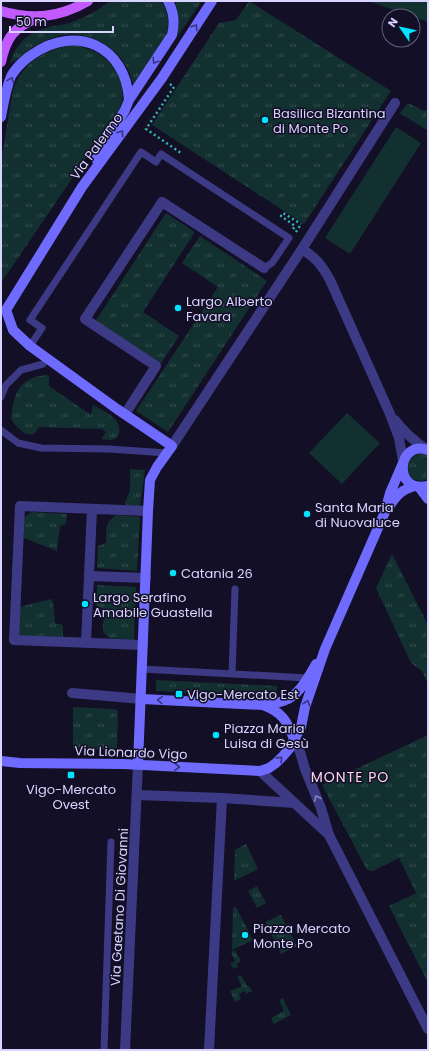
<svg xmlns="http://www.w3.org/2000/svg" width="429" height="1051" font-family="Poppins,sans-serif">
	<defs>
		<pattern id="grass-tufts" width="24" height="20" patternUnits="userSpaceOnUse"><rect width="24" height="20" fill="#12302f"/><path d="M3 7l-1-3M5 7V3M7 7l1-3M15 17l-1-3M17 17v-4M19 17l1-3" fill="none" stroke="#344d4e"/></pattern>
	</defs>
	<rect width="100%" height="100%" fill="#130f26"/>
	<path fill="url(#grass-tufts)" d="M110,1H161C169,12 170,25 165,37L133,84C126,51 94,30 61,35C54,37 47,40 40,43C29,48 21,59 10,63C14,48 26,33 42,29C52,26 63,25 72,22C86,17 99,10 110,1Z
		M175,1H202L177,37C180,23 179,15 175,1Z
		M249,1L391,91L304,224L152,125L219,23L236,20Z
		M75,45C82,47 89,49 96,52C113,61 126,82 122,101C121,107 117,112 114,117L1,283V162L13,89C25,60 45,49 75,45Z
		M408,103L424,111L428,109V131L400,113Z
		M166,213L195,232L143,312L179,336L160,365L95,322Z
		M200,236L267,281L168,432L136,411L218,287L182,263Z
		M46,375L49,376V386L91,415L93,405C100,409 109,413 115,419C120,424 122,436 114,439C110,441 105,439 101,439L106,432L102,429L39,427L34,434C23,436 17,427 11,419C14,395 17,378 46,375Z
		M418,454H424L428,456V479C409,488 399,462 418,454Z
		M130,469L145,470L140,506L126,505L125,503L130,490Z
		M32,512L67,514L66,524L60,526L57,551L24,538V518L27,515Z
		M117,515L140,517L137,571L97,568L98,546L106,543C107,529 103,523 117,515Z
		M392,554L428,625V684L422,671L411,663L376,588Z
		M97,585L136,587L134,640L109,638L103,632L104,610L96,605Z
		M52,599L54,609L55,623L63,625V637L21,636L18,633L20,608L22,606Z
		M156,680L277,686V697L156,691Z
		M73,707L114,709L118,711L117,748L114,750L73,749Z
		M428,735V983L389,906L416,893L399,858L373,871L367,870L322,785Z
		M246,844L258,869L234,881L235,850Z
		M257,886L266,903L257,908L248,891Z
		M236,907L253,940L232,950L233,908Z
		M281,915L297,946L281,954L265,922Z
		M235,950L241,961L237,964L238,967L234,969L230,964L235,961L231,952Z
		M241,975L247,986H249L252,991L246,994L244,991L239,994L241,999L235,1002L230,991L242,986L237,977Z
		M283,998L291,1015L274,1024L271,1018L284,1011L279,1000Z"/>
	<path fill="#12302f" d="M368,1H428V22Z
		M396,127L421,143L350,254L325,238Z
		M347,413L380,443L342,484L309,453Z"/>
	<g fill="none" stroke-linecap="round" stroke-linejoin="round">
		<path stroke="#2fb8b0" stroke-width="2.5" stroke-dasharray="2 3" stroke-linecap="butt" d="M170,84L174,87L146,129L181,153
			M293,229L295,226L281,216L283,213L301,224
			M296,232L301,224"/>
		<path stroke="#3d3a85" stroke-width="7" d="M30,346L42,328L30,320L141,152L156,162L161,154L289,238L272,263L264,268
			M1,397L6,385L21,370L43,364
			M1,430L18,443L41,448L109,449L167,453
			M142,669L307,678
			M232,674L235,589
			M104,1050L111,842"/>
		<path stroke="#3d3a85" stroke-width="10" d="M302,249C317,259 321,264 330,280L390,414L399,438L403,461
			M125,414L156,366L85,319L162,202L264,268
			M395,420C404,432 414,441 426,449
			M172,446L302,249L395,103
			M89,576L146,578
			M86,643L92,509
			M143,645L14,640L20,506L148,511
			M72,693L142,699
			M294,739L300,752L305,769L321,808L329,835L428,1029
			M260,771L328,834
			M137,795L222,798L294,803
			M125,1050L138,764
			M209,1050L222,798"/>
		<path stroke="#6f6bff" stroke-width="10" d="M1,117C3,107 7,81 13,73C18,66 25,59 33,54C76,24 126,46 129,100
			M96,159L107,139L125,110L129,100L172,35C175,23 174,12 168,1
			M428,450C397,439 392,494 428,486
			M419,487L428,499
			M390,505C398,494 401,490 415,486
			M142,699L263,705C282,712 287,721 294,739
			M263,705C271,704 281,703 288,699C301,692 309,676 316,664
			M1,761L20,763L123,764L260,771L269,768L276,763L283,756L289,749L301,727L305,707L325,649L385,512L390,493L403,463
			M138,764L148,511L150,480L157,467L172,446L117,409L30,346L13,330L6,310L82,187L162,78L212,1"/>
		<path stroke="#c25bff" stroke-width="10" d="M1,11C32,20 59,18 88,1
			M1,62C6,38 14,27 37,18"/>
	</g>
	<defs><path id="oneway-chevron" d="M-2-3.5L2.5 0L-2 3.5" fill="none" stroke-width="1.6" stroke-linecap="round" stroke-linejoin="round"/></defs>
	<g stroke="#38347d">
		<use href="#oneway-chevron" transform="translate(195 27) rotate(-57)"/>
		<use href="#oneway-chevron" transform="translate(155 61) rotate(124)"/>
		<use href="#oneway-chevron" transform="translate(11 80) rotate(-70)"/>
		<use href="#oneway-chevron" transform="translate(121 133) rotate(-54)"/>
		<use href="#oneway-chevron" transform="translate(160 700) rotate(-177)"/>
		<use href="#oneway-chevron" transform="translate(307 703) rotate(-71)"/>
		<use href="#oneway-chevron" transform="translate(280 759) rotate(-44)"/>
		<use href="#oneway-chevron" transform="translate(177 767) rotate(3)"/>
	</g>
	<use stroke="#837fbc" href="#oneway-chevron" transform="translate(317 798) rotate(-113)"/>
	<g fill="#00e5ff" stroke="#130f26" stroke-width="1.5">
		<circle cx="265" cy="120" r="4"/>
		<circle cx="178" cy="308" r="4"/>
		<circle cx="307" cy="514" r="4"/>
		<circle cx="173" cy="573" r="4"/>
		<circle cx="85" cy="604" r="4"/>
		<rect x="175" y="690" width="8" height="8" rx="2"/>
		<circle cx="216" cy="735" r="4"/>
		<rect x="67" y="771" width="8" height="8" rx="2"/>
		<circle cx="245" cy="935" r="4"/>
	</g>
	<g text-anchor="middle" stroke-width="3" stroke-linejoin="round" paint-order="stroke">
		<g font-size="13" fill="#d9d4ff" stroke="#130f26" text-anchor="start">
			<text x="273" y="118">Basilica Bizantina<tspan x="273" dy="15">di Monte Po</tspan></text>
			<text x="186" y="306">Largo Alberto<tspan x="186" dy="15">Favara</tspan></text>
			<text x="315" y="512">Santa Maria<tspan x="315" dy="15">di Nuovaluce</tspan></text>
			<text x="181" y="578">Catania 26</text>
			<text x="93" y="602">Largo Serafino<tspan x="93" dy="15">Amabile Guastella</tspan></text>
			<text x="187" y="699">Vigo-Mercato Est</text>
			<text x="224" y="733">Piazza Maria<tspan x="224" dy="15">Luisa di Gesù</tspan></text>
			<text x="71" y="794" text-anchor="middle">Vigo-Mercato<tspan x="71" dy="15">Ovest</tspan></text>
			<text x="253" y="933">Piazza Mercato<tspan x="253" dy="15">Monte Po</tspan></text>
		</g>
		<g font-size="13" fill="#d9d4ff" stroke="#130f26">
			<text transform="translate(96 146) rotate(-54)" y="5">Via Palermo</text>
			<text transform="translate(131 752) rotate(2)" y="5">Via Lionardo Vigo</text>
			<text transform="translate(119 907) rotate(-87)" y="5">Via Gaetano Di Giovanni</text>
		</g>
		<g font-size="14" letter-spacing="1" fill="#ffd6f0" stroke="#130f26">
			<text x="350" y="782">MONTE PO</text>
		</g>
	</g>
	<rect width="429" height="1051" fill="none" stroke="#d9d4ff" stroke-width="4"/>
	<g transform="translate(401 28) rotate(304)"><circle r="19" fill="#130f26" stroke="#625e7d"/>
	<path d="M0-3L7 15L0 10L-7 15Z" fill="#00e5ff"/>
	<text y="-6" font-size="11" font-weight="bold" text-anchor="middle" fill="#d9d4ff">N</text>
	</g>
	<path d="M10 26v6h103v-6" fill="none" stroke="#d9d4ff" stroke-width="2"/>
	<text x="16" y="26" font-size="12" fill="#d9d4ff" stroke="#130f26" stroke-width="3" paint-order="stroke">50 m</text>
</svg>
